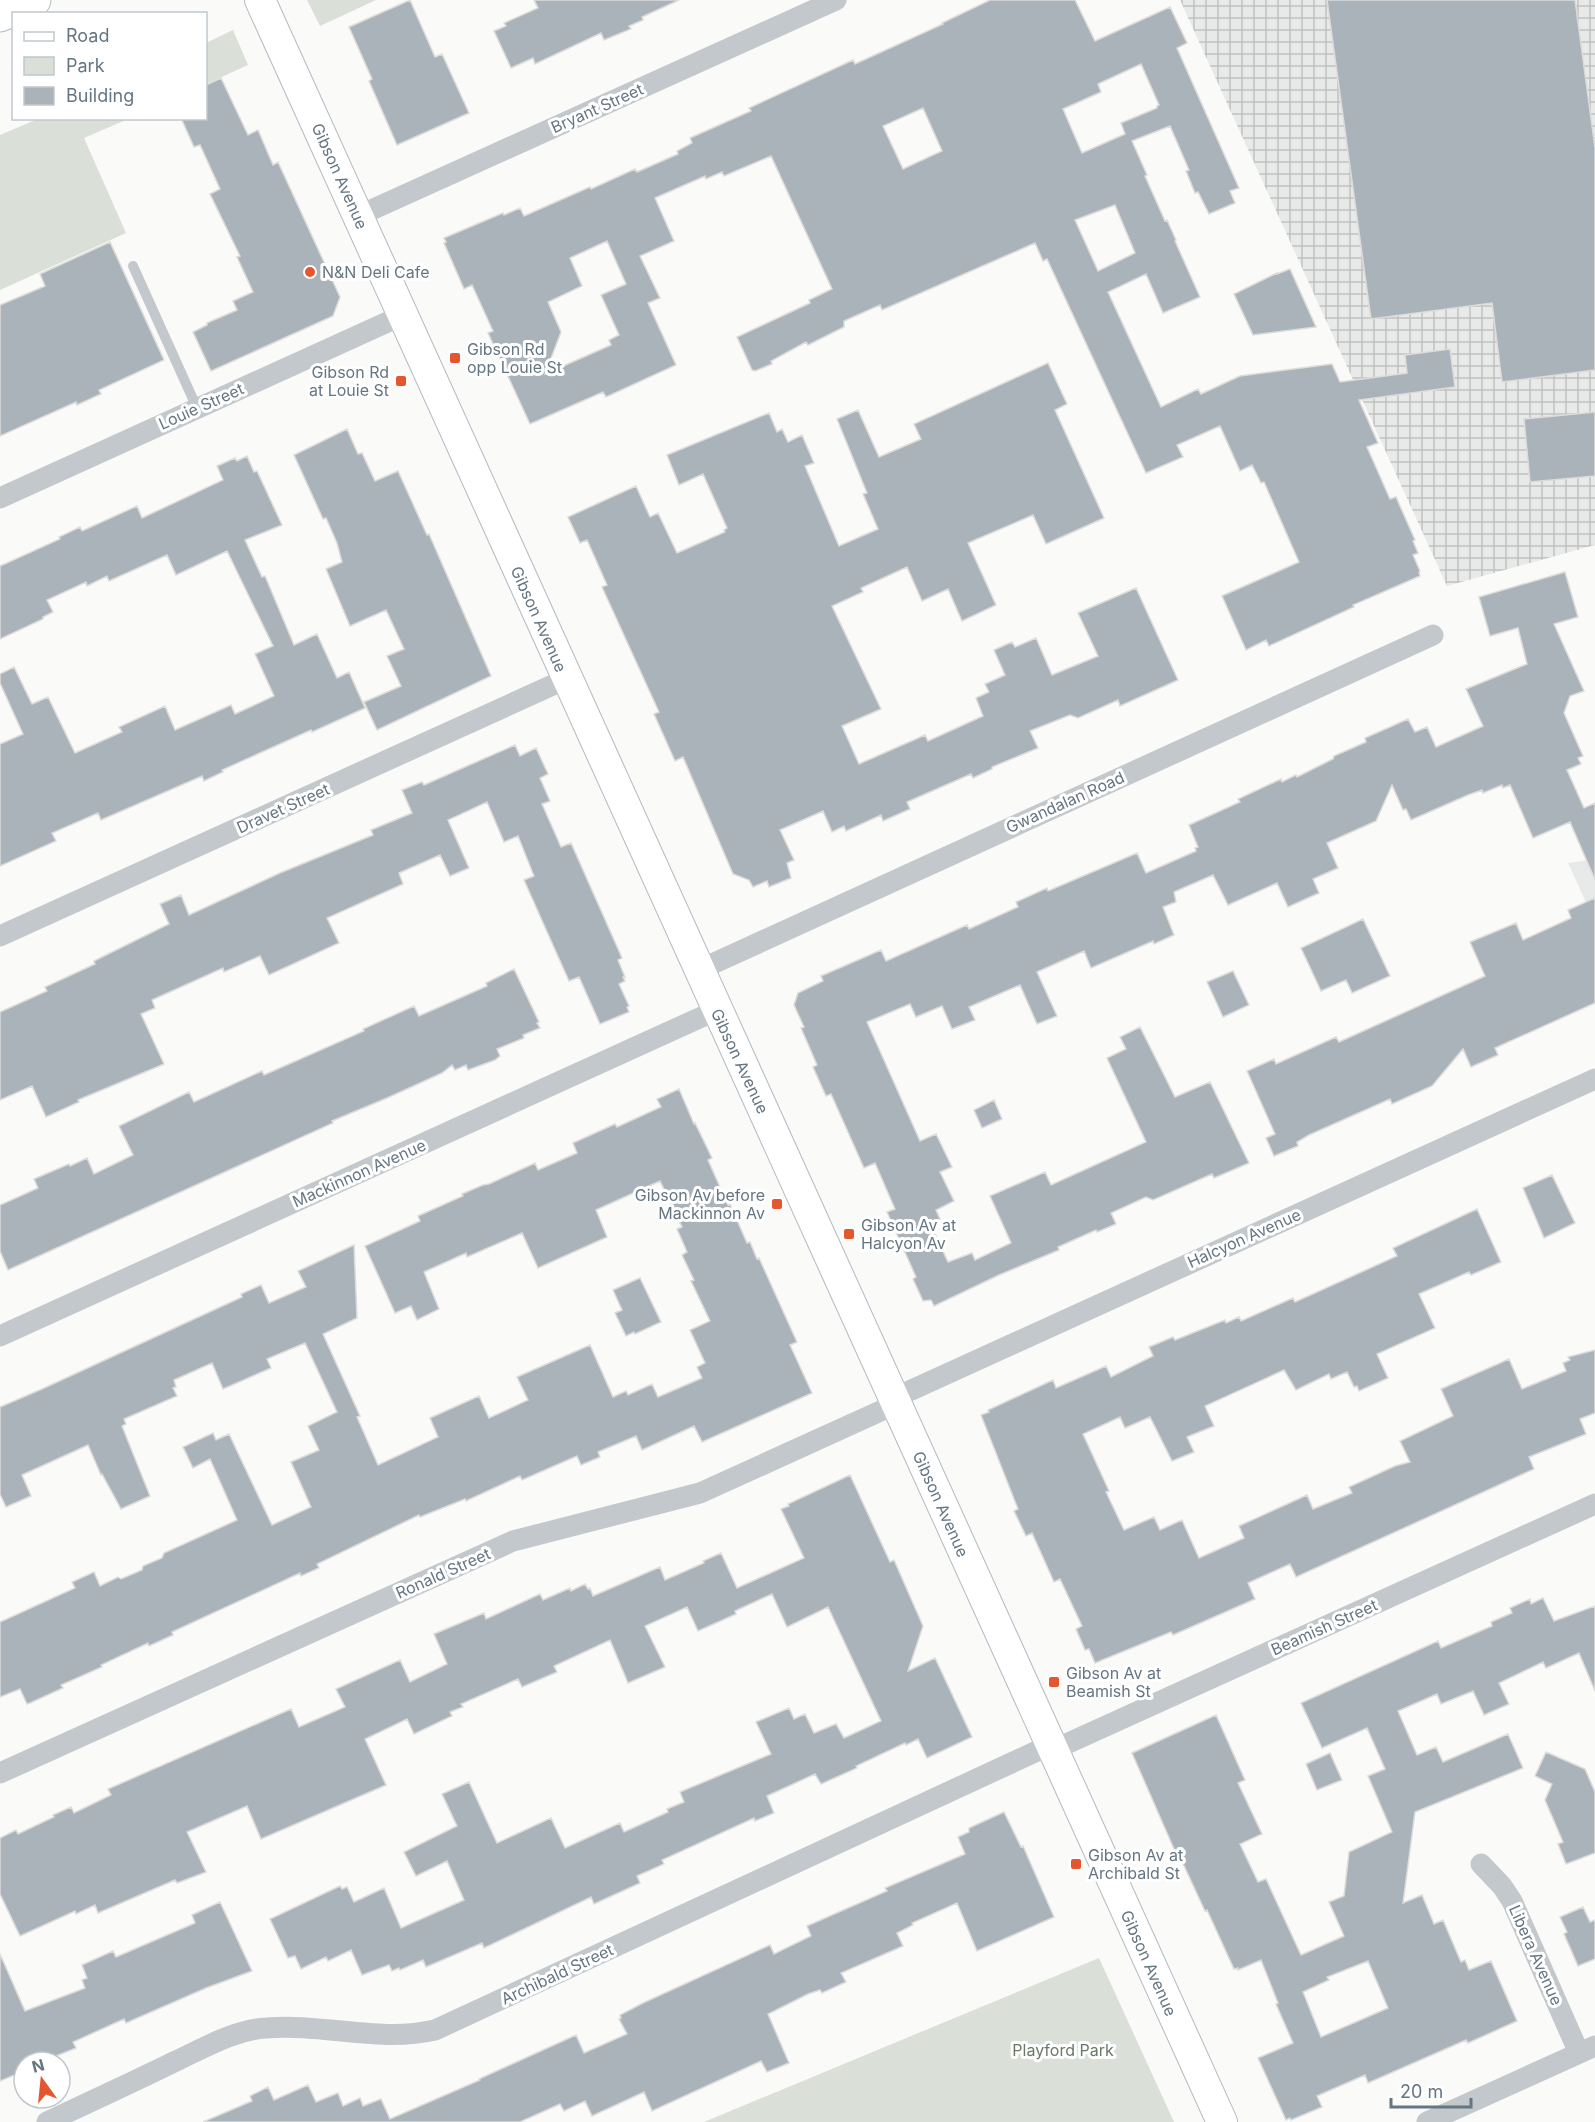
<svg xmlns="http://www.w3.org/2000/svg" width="1595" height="2122" font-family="Inter,sans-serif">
	<defs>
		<pattern id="industrial-grid" width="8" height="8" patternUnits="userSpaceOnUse" patternTransform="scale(1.5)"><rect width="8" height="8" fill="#e8e9e9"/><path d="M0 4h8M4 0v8" fill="none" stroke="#c0c1c2"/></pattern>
	</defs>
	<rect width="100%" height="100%" fill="#fafaf8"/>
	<path fill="#e8e9e9" d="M1595,859V922L1568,863Z"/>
	<path fill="url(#industrial-grid)" d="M1180,0H1595V545L1447,586Z"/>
	<path fill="#dadfd7" d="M307,0H376L320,26Z
		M233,30L248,65L206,84V43Z
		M40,118L128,119L84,138L126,233L0,290V135Z
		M1099,1958L1174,2122H704Z"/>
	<path fill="#aab3b9" stroke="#dcdcda" stroke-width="1.5" fill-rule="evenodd" d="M410,0L435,57L442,54L469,113L397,145L369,81L372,79L349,27Z
		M534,0H679L642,17L643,20L629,26L631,29L604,40L601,33L535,64L533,58L511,68L494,31L506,26L504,23L538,8Z
		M990,0H1075L1095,41L1170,7L1187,43L1177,48L1239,188L1230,191L1235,203L1209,214L1198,192L1195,193L1186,171L1189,170L1170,126L1132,141L1147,175L1145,176L1165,221L1167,220L1176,240L1175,241L1200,297L1163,313L1146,274L1108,292L1161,407L1198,389L1201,394L1240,376L1332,364L1340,382L1407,373L1405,355L1450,349L1455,387L1359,400L1378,443L1367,447L1390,499L1396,497L1415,540L1413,541L1418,553L1413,555L1420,571L1419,572L1420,576L1353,605L1354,607L1269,646L1266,640L1246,650L1222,596L1299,562L1264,482L1261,483L1252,465L1240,471L1220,426L1177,445L1183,457L1146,473L1047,259L1043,261L1035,243L882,310L880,305L844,321V327L808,345L806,342L771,361L772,364L755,371L752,370L737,337L810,303L809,300L832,289L771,156L724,176L722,172L706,179L705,176L655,198L674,241L640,256L660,298L648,303L676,365L606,397L603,392L530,424L488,333L493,331L472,285L464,289L444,243L446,242L444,238L503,213L504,215L520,208L524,216L590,187L591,189L635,169L637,172L678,154L677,151L692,143L690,138L751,111L749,108L853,60L855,64L943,24L942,23ZM1141,64L1159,105L1157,106V108L1121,123L1125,134L1082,153L1063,109L1101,92L1098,84ZM923,108L942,151L903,169L883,126ZM1115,205L1135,253L1098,271L1075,220ZM607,241L626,284L601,295L619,335L609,340L611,345L545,374L561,332L548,302L582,286L570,258Z
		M1327,0H1575L1595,148V370L1502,382L1492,303L1371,319Z
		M221,78L248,135L258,130L273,165L278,162L340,297L333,316L211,371L193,332L207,325V323L237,310L233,301L253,292L237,257L240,256L210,194L220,189L200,145L194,147L181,118H206V85Z
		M110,242L164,360L99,390L101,394L77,405L76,402L0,436V305L45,286L40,274Z
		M1290,269L1316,327L1253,335L1234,294L1277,273V274Z
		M1048,363L1067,404L1055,410L1104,518L1046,544L1033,515L968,543L996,605L962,621L948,589L922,601L907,567L861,588L863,592L832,606L881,709L842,726L859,764L925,735L928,741L983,716L976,698L989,692L985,684L1005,675L994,650L1012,642L1015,647L1036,638L1052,675L1098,656L1078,613L1136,588L1178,680L1120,706L1118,700L1078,718L1070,715L1030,731L1038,748L992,767V769L973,778L971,774L907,802L910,809L883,821L881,815L846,831L844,826L832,832L823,811L780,830L794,860L787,863L791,878L769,887L767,881L753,887L749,880L733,874L683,757L675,761L654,714L659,712L602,587L607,585L587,540L580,543L568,517L636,486L650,517L658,513L677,553L725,532L724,530L727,528L703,474L679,485L667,455L769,413L777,432L782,429L788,442L802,435L814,463L805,466L839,546L878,529L863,494L867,493L837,419L858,410L879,457L921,439L914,424Z
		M1595,412V476L1530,482L1524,419Z
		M347,429L358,454L362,453L375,481L398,471L427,535L429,534L491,676L377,730L364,702L401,686L387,656L404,649L386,610L350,626L326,569L342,562L337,543L326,518L323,519L294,455Z
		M247,456L254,472L257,471L282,525L245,540L262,577L265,576L294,645L317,634L337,678L349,672L365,708L312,732L311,730L222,770L223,772L204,781L202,776L101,820L98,813L52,833L56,841L0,866V744L23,734L0,683V674L14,667L32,704L48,697L75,753L122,732L119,727L165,706L175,730L231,705L235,714L274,696L255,654L273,646L227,551L176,575L167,555L109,581L107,576L87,586L86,582L47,600L53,612L43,617V619L0,639V566L60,539L59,537L80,527L82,531L137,506L142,518L223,480L217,466L235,458L237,461Z
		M1565,572L1578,617L1554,624L1584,691L1570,696L1564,713L1583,756L1578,758L1581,764L1567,770L1584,808L1595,803V880L1570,822L1533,838L1510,785L1503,788L1502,785L1483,793L1482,790L1468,795L1411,820L1406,809L1403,810L1392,785L1376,821L1327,843L1338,868L1313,879L1319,893L1288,907L1277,883L1228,905L1213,875L1174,892L1176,902L1163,907L1174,935L1154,944L1153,941L1091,968L1084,951L1037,972L1057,1016L1037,1024L1020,985L969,1007L975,1020L952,1029L942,1006L916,1017L910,1004L867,1022L920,1141L936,1134L952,1167L940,1172L954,1201L936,1210L940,1219L931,1225L948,1262L972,1253L975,1260L1011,1243L990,1196L1045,1172L1051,1185L1146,1142L1107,1058L1126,1049L1120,1037L1140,1027L1175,1097L1210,1082L1249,1163L1214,1178L1212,1174L1153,1200L1146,1197L1111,1213L1116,1224L1097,1232L1096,1230L1058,1247L1059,1250L999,1275L934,1306L931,1300L923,1301L913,1279L916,1277L887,1212L895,1209L875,1163L864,1168L831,1094L826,1096L813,1067L817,1065L801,1028L804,1027L794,1005L798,993L823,981L821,976L881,950L886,961L967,925L969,929L1018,907L1016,902L1047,888L1048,891L1137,853L1146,873L1196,851L1195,848L1198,847L1189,825L1240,802L1238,799L1281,779L1282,782L1296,775L1297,777L1333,759L1334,756L1366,742L1365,738L1408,719L1415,732L1427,727L1436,747L1483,726L1466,689L1527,664L1518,628L1490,636L1479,597Z
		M515,745L520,756L536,748L548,774L540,778L550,801L542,804L561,847L571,843L622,958L618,960L625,977H623L625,981L619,984L629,1006L627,1007L629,1012L600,1024L579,977L569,981L524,880L534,876L518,836L504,842L487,802L448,820L469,868L450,876L440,855L399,873L403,884L327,918L339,943L269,975L260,956L224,972L223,968L152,1000L155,1008L141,1014L164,1064L78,1100L79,1102L46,1117L32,1086L0,1100V1012L47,991L45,987L95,964L94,961L169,924L160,904L181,895L189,915L280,873L373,835L371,830L412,813L402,790L422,782L424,785Z
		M1595,898V1003L1495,1048L1498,1055L1471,1067L1463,1049L1432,1086L1392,1104L1390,1099L1309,1135L1297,1142L1298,1146L1274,1156L1266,1138L1275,1134L1247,1071L1274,1059L1276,1064L1336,1037L1339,1042L1485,976L1470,942L1516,923L1523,940L1571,918L1568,910Z
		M1363,919L1390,976L1352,993L1346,980L1321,991L1301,948Z
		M514,969L539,1022L537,1023L540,1028L523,1035L524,1038L497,1049L500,1056L495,1060L468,1070L466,1065L455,1070L452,1065L442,1073L387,1098L332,1121L333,1123L8,1270L0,1251V1205L38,1188L34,1179L69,1164L70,1166L87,1158L94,1174L133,1155L119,1126L189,1092L194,1102L262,1071L264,1075L364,1031L363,1029L414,1006L419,1016L487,986L486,983Z
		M1233,971L1249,1005L1223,1017L1207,982Z
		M679,1089L694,1124L695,1123L712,1158L708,1160L728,1205L730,1204L747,1243L750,1242L757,1259L759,1258L797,1342L790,1345L812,1393L702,1442L694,1426L642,1450L636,1436L598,1452L600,1457L581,1465L577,1456L522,1480L520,1476L466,1501L465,1499L420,1517L419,1515L317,1564L319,1568L301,1576L300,1573L172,1632L173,1635L149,1646L148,1643L101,1665L102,1667L61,1685L63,1688L30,1703L27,1704L20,1689L0,1697V1622L75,1588L72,1582L94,1572L100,1586L118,1577L121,1579L142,1570L143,1566L162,1558L164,1553L237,1520L210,1459L193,1468L183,1447L213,1433L216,1440L229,1434L272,1525L311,1507L291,1462L319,1450L308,1426L337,1412L305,1343L267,1359L271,1368L223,1389L212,1363L174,1380L176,1387L173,1388L177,1396L124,1419L126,1424L122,1426L150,1496L121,1509L102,1474L101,1475L88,1445L22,1475L31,1496L6,1507L0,1494V1407L42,1389L242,1297L241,1294L261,1285L269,1303L306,1287L298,1271L354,1245L357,1318L323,1334L360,1416L357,1417L378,1465L438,1437L430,1418L479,1396L489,1418L528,1400L517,1377L590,1345L613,1397L626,1391L628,1395L652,1384L658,1397L702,1378L697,1367L705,1363L690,1330L710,1321L691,1281L694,1280L682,1255L687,1252L677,1229L682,1227L660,1181L596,1210L607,1237L538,1268L522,1233L467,1257L466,1253L424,1272L439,1309L417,1320L411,1306L395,1313L365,1246L420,1221L418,1216L463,1196L462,1194L483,1185L489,1184L535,1163L538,1170L577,1153L573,1143L615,1124L617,1127L661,1107L657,1099Z
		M994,1100L1002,1119L982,1128L974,1110Z
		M1552,1175L1575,1223L1544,1238L1523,1188Z
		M1477,1209L1501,1262L1471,1275L1469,1272L1419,1294L1435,1328L1377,1354L1388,1378L1359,1391L1357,1386L1354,1387L1347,1372L1331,1379L1329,1374L1296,1390L1284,1370L1205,1406L1214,1426L1187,1437L1194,1452L1172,1461L1150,1417L1125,1428L1120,1417L1083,1434L1109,1491L1106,1492L1124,1530L1154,1517L1160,1530L1182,1520L1199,1558L1244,1538L1239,1526L1307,1495L1313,1509L1352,1493L1349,1487L1395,1466L1410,1462L1400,1441L1453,1416L1441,1389L1509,1359L1522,1389L1566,1371L1563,1363L1570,1360L1568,1357L1595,1350V1413L1580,1419L1586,1434L1529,1457L1534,1469L1296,1577L1290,1564L1248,1583L1255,1599L1173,1635L1171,1632L1095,1663L1089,1649L1085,1650L1076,1629L1082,1626L1060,1579L1054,1582L1032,1533L1026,1536L1014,1511L1018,1509L981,1415L989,1412L988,1410L1053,1380L1056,1388L1106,1366L1111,1377L1153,1356L1149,1347L1173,1337L1175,1340L1225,1320L1226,1323L1239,1317L1241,1321L1293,1298L1295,1302L1397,1256L1393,1248Z
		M640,1278L661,1322L635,1334L634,1332L626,1336L615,1313L622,1310L613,1290Z
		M850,1475L890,1562L894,1560L923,1626L908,1671L935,1658L972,1737L927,1758L918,1739L906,1745L905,1743L856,1766L857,1768L821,1784L815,1774L767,1796L774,1813L755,1821L754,1818L662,1860L664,1864L637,1876L640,1883L594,1904L591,1897L484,1948L482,1943L426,1967L423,1960L400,1970L399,1968L392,1971L389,1965L362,1975L351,1950L328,1961L326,1957L301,1969L295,1956L288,1958L270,1919L340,1886L342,1889L347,1887L354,1902L384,1888L401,1928L464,1900L447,1861L416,1876L404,1852L457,1826L442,1794L469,1782L497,1843L551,1818L565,1848L620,1823L624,1832L668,1812L667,1809L684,1802L680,1792L771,1754L756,1722L789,1708L794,1719L805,1714L814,1733L836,1724L844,1738L881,1721L828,1607L787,1627L772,1594L735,1611L736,1614L698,1631L687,1607L645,1626L665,1667L628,1683L610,1640L554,1666L557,1672L522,1687L518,1679L461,1704L463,1707L450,1712L452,1716L414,1734L407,1719L365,1739L386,1785L261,1839L247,1806L187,1832L206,1872L177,1883L175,1880L98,1913L95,1905L76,1914L75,1911L20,1936L0,1894V1838L16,1830L18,1834L54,1817L53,1815L71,1807L74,1813L111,1795L108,1789L291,1709L299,1727L345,1707L336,1689L400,1660L410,1682L447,1664L434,1634L484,1613L486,1619L540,1594L543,1600L570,1588L571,1591L585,1584L588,1589L590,1588L593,1596L660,1567L665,1580L704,1563L703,1561L721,1553L737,1588L804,1558L781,1509L789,1506L788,1504Z
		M1543,1598L1554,1621L1595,1606V1691L1579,1653L1546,1668L1543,1662L1499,1683L1509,1704L1484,1715L1473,1691L1441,1704L1437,1694L1398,1711L1417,1755L1436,1747L1443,1762L1508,1734L1523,1768L1415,1812L1403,1903L1422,1895L1434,1924L1443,1920L1461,1962L1465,1960L1469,1970L1491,1961L1517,2021L1468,2043L1466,2040L1368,2083L1365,2075L1317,2096L1322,2107L1291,2120L1290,2118L1286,2120L1258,2058L1293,2043L1276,2004L1278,2003L1261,1960L1238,1970V1968L1234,1969L1207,1910L1205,1911L1180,1857L1178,1858L1132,1753L1216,1715L1245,1780L1238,1783L1262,1834L1240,1844L1258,1882L1266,1879L1301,1955L1344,1936L1329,1902L1344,1896L1349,1852L1392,1832L1368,1776L1385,1769L1367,1728L1322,1748L1301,1703L1438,1641L1441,1648L1492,1626L1491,1622L1512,1613L1510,1608L1530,1599L1531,1604ZM1368,1961L1388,2008L1321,2037L1303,1992L1329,1980L1327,1977Z
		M1546,1752L1585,1769L1595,1792V1853L1566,1864L1558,1844L1563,1842L1545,1800L1552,1784L1535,1776Z
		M1330,1753L1342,1780L1317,1790L1306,1764Z
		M1004,1812L1021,1847L1023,1846L1054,1917L977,1951L957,1903L912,1923L913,1925L897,1933L903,1946L841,1973L846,1982L822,1993L820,1990L808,1994L768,2014L789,2063L767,2072L761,2061L652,2111L644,2092L592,2116L585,2101L564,2111L560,2104L520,2122H203L252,2101L250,2096L268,2087L274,2100L308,2085L316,2102L338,2093L343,2106L360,2098L363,2106L381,2099L390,2119L480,2080L479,2079L576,2035L584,2053L627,2034L619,2019L621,2018L620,2015L643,2003L770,1945L774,1954L811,1936L807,1926L887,1891L885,1888L965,1854L958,1837L969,1832V1828Z
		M220,1902L252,1971L206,1988L126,2023L124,2019L73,2042L76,2048L41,2062H24V2071L0,2081V1954L25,2011L85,1988L82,1980L87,1978L82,1965L113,1951L116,1957L195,1923L192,1915Z
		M1583,1907L1590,1922L1595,1920V1959L1578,1966L1564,1934L1567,1932L1560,1917Z"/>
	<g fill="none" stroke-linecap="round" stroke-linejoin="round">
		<defs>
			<path id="secondary" d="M260,0L1222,2122"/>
			<path id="motorway" d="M0,15L34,0"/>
		</defs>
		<use href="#secondary" stroke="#b3babf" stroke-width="32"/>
		<use href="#motorway" stroke="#b4b9bd" stroke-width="35"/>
		<path stroke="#c3c8cc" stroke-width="10" d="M133,266L197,408"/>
		<path stroke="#c3c8cc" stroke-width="21" d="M358,216L836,0
			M0,498L403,315
			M0,936L566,679
			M699,970L1433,635
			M0,1336L717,1010
			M894,1398L1595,1079
			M1053,1750L1595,1504
			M0,1773L513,1541L700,1493L896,1404
			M1481,1864L1502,1886L1512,1901L1579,2053
			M47,2122C90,2102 133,2082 176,2061C204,2048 234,2030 266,2028C322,2023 379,2043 435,2030L1050,1745
			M1427,2122L1595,2046"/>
		<use href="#secondary" stroke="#fff" stroke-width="30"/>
		<use href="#motorway" stroke="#fff" stroke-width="33"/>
	</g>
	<g fill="#e4572e" stroke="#fff" stroke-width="2">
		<circle cx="310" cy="272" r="6"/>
		<rect x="449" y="352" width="12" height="12" rx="3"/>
		<rect x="395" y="375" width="12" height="12" rx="3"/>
		<rect x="771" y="1198" width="12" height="12" rx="3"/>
		<rect x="843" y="1228" width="12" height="12" rx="3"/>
		<rect x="1048" y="1676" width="12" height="12" rx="3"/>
		<rect x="1070" y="1858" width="12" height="12" rx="3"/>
	</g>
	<g text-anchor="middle" stroke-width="6" stroke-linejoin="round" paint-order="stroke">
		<g font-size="16" fill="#657683" stroke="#fff">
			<text transform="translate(597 108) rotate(-24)" y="6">Bryant Street</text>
			<text transform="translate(340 176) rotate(66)" y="6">Gibson Avenue</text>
			<text transform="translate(201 406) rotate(-24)" y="6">Louie Street</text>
			<text transform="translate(539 619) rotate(66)" y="6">Gibson Avenue</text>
			<text transform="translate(1065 802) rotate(-24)" y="6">Gwandalan Road</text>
			<text transform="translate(283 808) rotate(-24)" y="6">Dravet Street</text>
			<text transform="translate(740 1061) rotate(65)" y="6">Gibson Avenue</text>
			<text transform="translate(359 1173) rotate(-24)" y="6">Mackinnon Avenue</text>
			<text transform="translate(1244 1238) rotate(-24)" y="6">Halcyon Avenue</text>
			<text transform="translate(941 1504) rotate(66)" y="6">Gibson Avenue</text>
			<text transform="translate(443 1573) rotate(-24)" y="6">Ronald Street</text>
			<text transform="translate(1324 1627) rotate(-24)" y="6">Beamish Street</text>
			<text transform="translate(1536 1955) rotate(66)" y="6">Libera Avenue</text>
			<text transform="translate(1149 1963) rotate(66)" y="6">Gibson Avenue</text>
			<text transform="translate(557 1974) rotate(-25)" y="6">Archibald Street</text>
		</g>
		<g font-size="16" fill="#657683" stroke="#fff" text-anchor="start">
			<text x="322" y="278">N&amp;N Deli Cafe</text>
			<text x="467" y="355">Gibson Rd<tspan x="467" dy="18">opp Louie St</tspan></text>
			<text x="389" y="378" text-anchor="end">Gibson Rd<tspan x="389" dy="18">at Louie St</tspan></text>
			<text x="765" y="1201" text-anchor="end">Gibson Av before<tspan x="765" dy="18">Mackinnon Av</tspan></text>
			<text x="861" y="1231">Gibson Av at<tspan x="861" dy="18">Halcyon Av</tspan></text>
			<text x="1066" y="1679">Gibson Av at<tspan x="1066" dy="18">Beamish St</tspan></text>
			<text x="1088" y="1861">Gibson Av at<tspan x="1088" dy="18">Archibald St</tspan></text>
		</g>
		<g font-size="16" fill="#687a64" stroke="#fff">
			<text x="1063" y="2056">Playford Park</text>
		</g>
	</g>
	<rect x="12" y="12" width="195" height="108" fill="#ffffff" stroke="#c1c8cd" stroke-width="1.5"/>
	<rect x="24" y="32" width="30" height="9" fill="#ffffff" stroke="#c1c8cd" stroke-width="1.5"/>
	<text x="66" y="42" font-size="18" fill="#657683">Road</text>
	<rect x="24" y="57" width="30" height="18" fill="#dadfd7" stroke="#c1c8cd" stroke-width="1.5"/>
	<text x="66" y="72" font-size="18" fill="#657683">Park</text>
	<rect x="24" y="87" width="30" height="18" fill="#aab3b9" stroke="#c1c8cd" stroke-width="1.5"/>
	<text x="66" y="102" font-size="18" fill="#657683">Building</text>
	<g transform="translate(42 2080) rotate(345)"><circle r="28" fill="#ffffff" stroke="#c1c8cd" stroke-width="1.5"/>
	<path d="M0-4.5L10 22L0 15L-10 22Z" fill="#e4572e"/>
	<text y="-9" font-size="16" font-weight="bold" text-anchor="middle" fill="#657683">N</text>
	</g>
	<path d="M1391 2098v9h80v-9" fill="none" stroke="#657683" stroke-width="3"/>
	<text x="1400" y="2098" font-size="18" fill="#657683" stroke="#ffffff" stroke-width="4.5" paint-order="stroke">20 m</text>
</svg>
